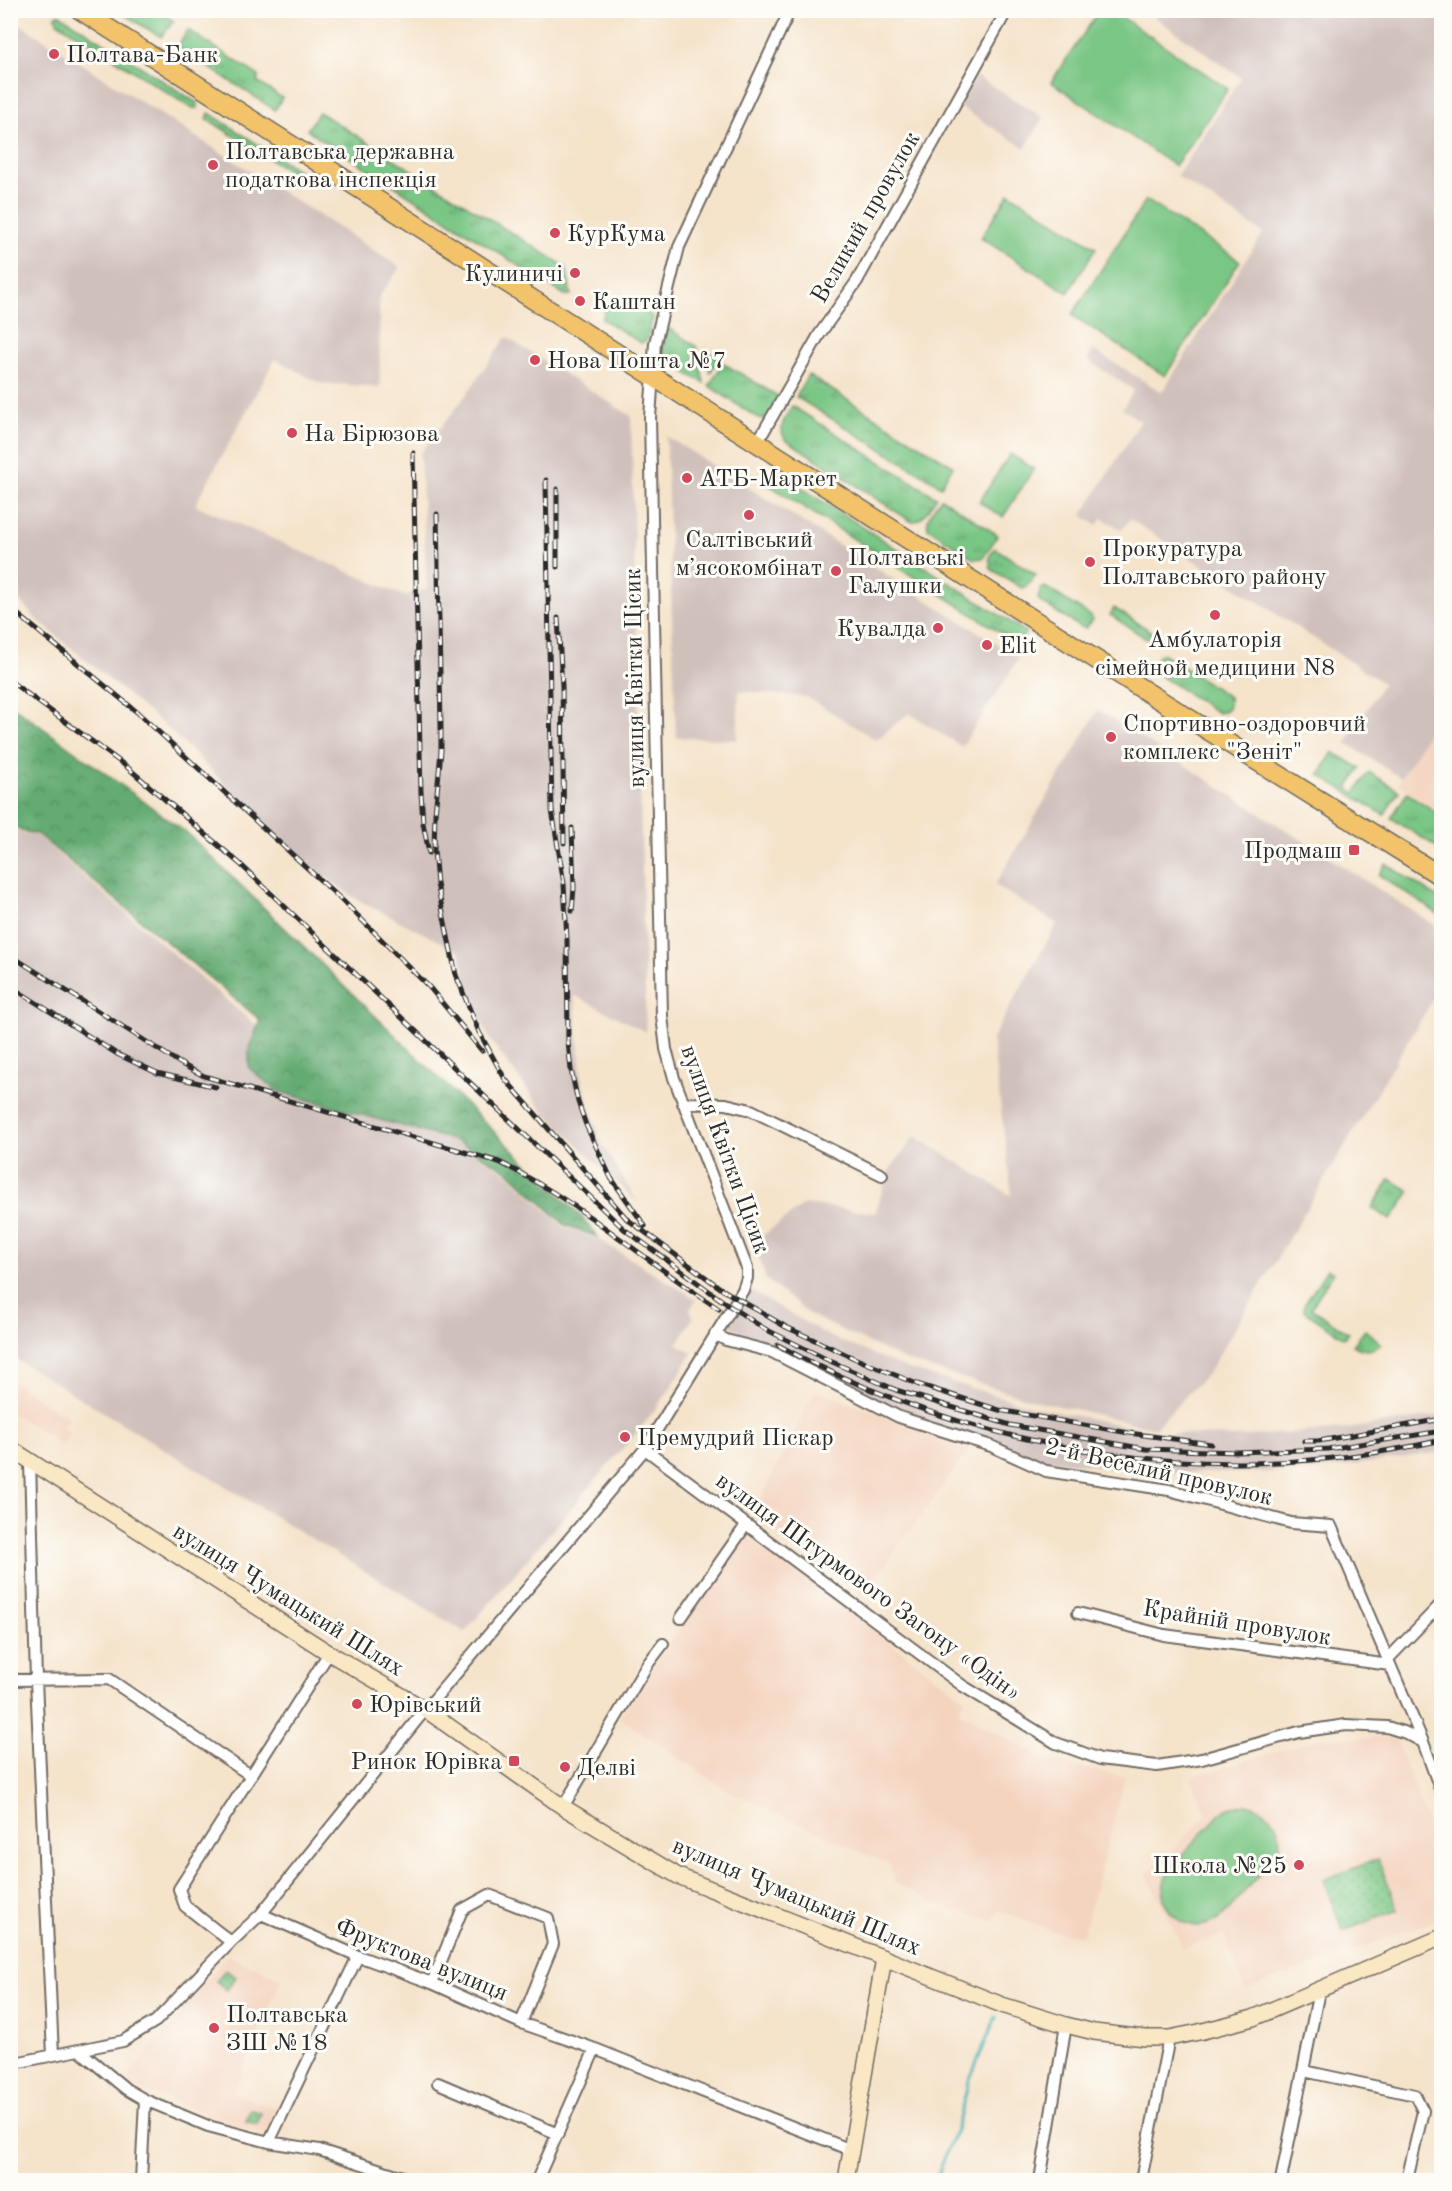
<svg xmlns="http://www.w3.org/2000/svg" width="1452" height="2191" font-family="'Old Standard TT',serif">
	<defs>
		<pattern id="grass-tufts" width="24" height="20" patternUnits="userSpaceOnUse" patternTransform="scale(1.5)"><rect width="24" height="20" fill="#7ac685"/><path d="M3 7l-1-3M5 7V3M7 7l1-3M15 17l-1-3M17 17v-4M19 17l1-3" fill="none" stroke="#64a16d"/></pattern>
		<pattern id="forest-crowns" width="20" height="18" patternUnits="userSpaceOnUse" patternTransform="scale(1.5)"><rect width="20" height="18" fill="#63ab72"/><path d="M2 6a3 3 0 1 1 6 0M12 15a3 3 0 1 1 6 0" fill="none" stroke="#528b5e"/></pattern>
		<pattern id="park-dots" width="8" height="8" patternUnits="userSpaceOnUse" patternTransform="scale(1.5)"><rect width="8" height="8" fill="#7ac685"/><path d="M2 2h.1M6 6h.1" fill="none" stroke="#64a16d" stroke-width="1.8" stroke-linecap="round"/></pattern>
	</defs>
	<rect width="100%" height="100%" fill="#fdfcf7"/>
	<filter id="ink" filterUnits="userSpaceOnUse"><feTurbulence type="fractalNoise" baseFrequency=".0167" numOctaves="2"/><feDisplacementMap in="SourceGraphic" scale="12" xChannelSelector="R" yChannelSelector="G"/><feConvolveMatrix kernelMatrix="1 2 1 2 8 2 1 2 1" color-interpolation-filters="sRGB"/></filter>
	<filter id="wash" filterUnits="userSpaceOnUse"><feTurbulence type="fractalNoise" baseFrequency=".008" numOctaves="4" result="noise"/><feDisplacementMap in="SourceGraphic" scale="24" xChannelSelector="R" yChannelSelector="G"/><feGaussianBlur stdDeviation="1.35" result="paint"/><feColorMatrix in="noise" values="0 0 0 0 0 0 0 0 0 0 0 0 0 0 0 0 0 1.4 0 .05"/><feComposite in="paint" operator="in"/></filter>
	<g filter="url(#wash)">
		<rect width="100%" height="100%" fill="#f5e3ca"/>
		<path fill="#f4d4bf" d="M1429,732L1441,739V812L1398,784Z
			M11,1381L68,1418L62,1427L70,1432L62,1445L11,1412Z
			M816,1390L970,1449L864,1594L753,1514Z
			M745,1534L965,1699L958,1711L1049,1761L1125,1777L1083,1936L1060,1933L999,1910L992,1921L935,1903L894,1882L890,1865L730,1792L620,1718L656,1662Z
			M1323,1738H1395L1441,1855V1918L1245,1990L1224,1935L1183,1948L1147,1875L1207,1815L1191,1777Z
			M228,1955L281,1979L233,2093L277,2109L266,2135L255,2133L131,2086L127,2077Z"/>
		<path fill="#d0c0bb" d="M1146,11H1441V739L1429,732L1401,778L1346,743L1383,683L1130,519L1122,530L1102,518L1097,525L1082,515L1141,421L1122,409L1134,390L1087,360L1093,350L1162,392L1263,233L1177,176L1241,78Z
			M10,18L400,267L379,297L380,387L320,383L275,359L195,505L404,596L427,589L420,454L464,398L506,337L631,416L646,1032L574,995L582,1083L601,1142L638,1203L543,1111L489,1038L467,986L460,952L356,899L301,859L170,730L34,617L11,591Z
			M976,76L1044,118L1025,148L958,106Z
			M666,436L1019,658L962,747L909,713L876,740L807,697L739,691L737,740L676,737Z
			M1098,710L1441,929V986L1208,1373L1155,1428L1030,1399L905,1360L810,1315L766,1279L754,1242L805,1204L875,1213L889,1171L915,1136L1012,1196L992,1039L1057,924L995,885Z
			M10,827L20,833L36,835L253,1023L507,1173L564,1227L598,1239L696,1299L690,1310L693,1318L677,1344L692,1353L671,1388L647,1420L465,1632L11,1356Z
			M751,1291L829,1336L906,1368L1033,1407L1157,1432L1233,1437L1347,1429L1441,1415V1452L1312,1471L1217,1473L1150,1472L1030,1458L910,1414L796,1361L729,1325Z"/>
		<path fill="url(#grass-tufts)" stroke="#527858" stroke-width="1.5" d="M118,11H157L174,21L161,37Z
			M59,14L197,103L198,108H193L185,104L57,22L55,16Z
			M188,30L259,76L257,82L282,98L275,110L177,47Z
			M319,112L566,267L571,295L566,296L307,130Z
			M209,113L310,178V180L306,182L207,119Z
			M630,301L653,317L647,340L641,343L602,319L605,310Z
			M667,327L697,347L704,383C694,377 663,362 662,351C661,344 665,334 667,327Z
			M705,350L719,358L710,373Z
			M723,363L781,398L766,418L759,419L709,386Z
			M808,375L953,466L941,486L796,397Z
			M792,406L936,497C930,507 924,520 912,522L785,439C777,427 786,417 792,406Z
			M777,472L1026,632L1019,644L769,485Z
			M941,498L998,535L983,558L974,559L928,528C925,517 935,507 941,498Z
			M995,548L1036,575L1026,587L1022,588L991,569L989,557Z
			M1045,587L1091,616L1093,620L1086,628L1080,627L1039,601L1038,598L1041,589Z
			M1114,608L1152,632L1147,639L1110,615Z
			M1160,654H1164L1229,697C1231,707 1227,711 1218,713L1159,675C1152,668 1154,660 1160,654Z
			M1333,752L1360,768L1348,788L1355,793L1369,772L1399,791L1384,815L1319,775Z
			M1407,793L1441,815V850L1391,818Z
			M1386,864L1441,900V916L1379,875Z
			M1390,1179L1410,1191L1391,1220L1372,1208Z
			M1327,1269L1333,1273L1311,1308L1348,1333L1344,1338L1304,1311L1303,1307Z
			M1365,1330L1382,1344C1372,1351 1364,1352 1353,1345Z"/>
		<path fill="url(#forest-crowns)" stroke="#476b4e" stroke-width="1.5" d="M10,704L187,833L580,1215L598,1237L565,1225L508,1171L456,1141L277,1091L249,1068V1050L260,1020L37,834L21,831L11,824Z"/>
		<path fill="url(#park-dots)" stroke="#527858" stroke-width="1.5" d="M1378,1859L1398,1910L1343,1931L1323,1880Z
			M225,1970L236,1977L227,1990L216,1981Z
			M250,2109L261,2113L257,2124L246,2121Z"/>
		<path fill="#7ac685" stroke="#527858" stroke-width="1.5" d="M1113,11L1228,89L1175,166L1051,82L1099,11Z
			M1009,193L1096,248L1068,293L981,238Z
			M1146,200L1240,261L1165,376L1072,315Z
			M1010,454L1034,469L1003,517L979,502Z
			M1246,1804C1271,1809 1290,1835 1273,1858C1266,1868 1257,1877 1249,1886C1233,1904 1216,1933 1188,1924C1179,1921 1172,1915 1167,1907C1163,1899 1162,1889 1165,1880C1171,1862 1206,1830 1220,1814L1229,1808Z"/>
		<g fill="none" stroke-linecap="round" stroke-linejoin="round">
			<path stroke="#3badb4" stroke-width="3" d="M938,2180L940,2168L957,2127L969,2081L996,2017"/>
		</g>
	</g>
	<g filter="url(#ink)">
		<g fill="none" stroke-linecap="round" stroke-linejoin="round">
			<defs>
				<path id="minor" d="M757,443L819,335L857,281L1007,10
					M683,1103L726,1104L751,1110L882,1175
					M715,1334L726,1340L772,1352L899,1417L991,1446L1046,1471L1169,1490L1291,1523L1331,1526L1423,1742L1442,1794
					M645,1449L963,1686L1056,1743L1100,1759L1157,1766L1202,1759L1299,1732L1346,1725L1387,1727L1406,1733L1423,1742
					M30,1461L36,1680L53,2055
					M1078,1613L1164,1635L1390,1665
					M681,1618L746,1525
					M1388,1659L1442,1603
					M10,1680L109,1679L250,1775
					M563,1807L647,1665L663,1644
					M261,1914L416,1721L645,1449L743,1290L747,1278V1268L674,1078L666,1049L662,1016L650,418L655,343L679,247L790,10
					M231,1942L185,1906L179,1889L329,1653
					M432,1983L462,1910L489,1895L548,1918L553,1944L521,2023
					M80,2051L126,2089L145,2100L208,2126L269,2142L319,2150L412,2180
					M10,2064L123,2041L156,2021L231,1942L261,1914L358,1956L432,1983L521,2023L595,2049L851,2150
					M1304,2071L1415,2095L1423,2111L1407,2180
					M438,2083L558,2134
					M269,2142L358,1956
					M141,2180L145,2100
					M537,2180L595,2049
					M1040,2180L1066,2025
					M1141,2180L1169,2038
					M1281,2180L1319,1991"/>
				<path id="secondary" d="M10,1448L329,1653L426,1710L563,1807L678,1876L1002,2005L1066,2025L1094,2032L1145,2038H1169L1199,2032L1253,2018L1442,1937
					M846,2180L884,1958"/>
				<path id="primary" d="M80,10L1139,687L1442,877"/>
			</defs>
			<use href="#minor" stroke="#726b63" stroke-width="14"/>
			<use href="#secondary" stroke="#726b63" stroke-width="18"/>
			<use href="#primary" stroke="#726b63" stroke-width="21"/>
			<use href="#minor" stroke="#fff" stroke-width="10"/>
			<use href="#secondary" stroke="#fae7c3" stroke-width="15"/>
			<use href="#primary" stroke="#f2c36a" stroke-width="18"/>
			<defs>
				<path id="rail" d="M413,453L421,792L423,823L429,853
					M546,480L552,810L564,884L567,940L568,1042L571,1070L578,1102L586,1125L611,1178L645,1226
					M437,514L441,727V751L435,814L434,850L437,884L456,975L479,1032L505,1079L627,1219L723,1290L786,1327L854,1358L917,1384L999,1410L1129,1433L1211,1444
					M557,567V489
					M10,608L137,712L343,901L430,988L482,1051
					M558,618L562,686L564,843
					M10,681L127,767L239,863L624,1229L731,1307L765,1329L830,1361L896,1390L1010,1425L1146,1449L1237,1452L1328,1449L1442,1431
					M572,828L574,888L572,911
					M10,955L183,1065L204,1076L499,1162C579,1201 645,1261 719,1309
					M10,986L117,1054L157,1073L216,1087
					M778,1345C979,1455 1218,1491 1442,1440
					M1304,1441H1319L1442,1419"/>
			</defs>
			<use href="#rail" stroke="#2b2b2b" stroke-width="5"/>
			<use href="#rail" stroke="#fdfcf7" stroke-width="3" stroke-dasharray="9" stroke-linecap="butt"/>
		</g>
	</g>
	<g fill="#d1495b" stroke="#fdfcf7" stroke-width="2">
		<circle cx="54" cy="54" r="6"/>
		<circle cx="213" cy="165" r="6"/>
		<circle cx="555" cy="233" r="6"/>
		<circle cx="575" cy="273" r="6"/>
		<circle cx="580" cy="301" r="6"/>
		<circle cx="535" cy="360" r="6"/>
		<circle cx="292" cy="433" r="6"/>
		<circle cx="687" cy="478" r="6"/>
		<circle cx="749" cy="515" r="6"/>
		<circle cx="1090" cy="562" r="6"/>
		<circle cx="836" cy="571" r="6"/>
		<circle cx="1215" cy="615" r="6"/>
		<circle cx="938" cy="628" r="6"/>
		<circle cx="987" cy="645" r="6"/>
		<circle cx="1111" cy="737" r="6"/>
		<rect x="1348" y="844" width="12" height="12" rx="3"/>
		<circle cx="625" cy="1437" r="6"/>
		<circle cx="357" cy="1704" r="6"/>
		<rect x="508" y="1755" width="12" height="12" rx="3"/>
		<circle cx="565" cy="1767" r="6"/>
		<circle cx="1299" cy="1865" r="6"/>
		<circle cx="214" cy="2028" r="6"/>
	</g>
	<g text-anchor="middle" stroke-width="6" stroke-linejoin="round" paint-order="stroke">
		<g font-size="24" fill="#2b2b2b" stroke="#fdfcf7" text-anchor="start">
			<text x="66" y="62">Полтава-Банк</text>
			<text x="225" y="159">Полтавська державна<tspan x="225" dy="28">податкова інспекція</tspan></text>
			<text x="567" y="241">КурКума</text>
			<text x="563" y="281" text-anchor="end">Кулиничі</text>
			<text x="592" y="309">Каштан</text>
			<text x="547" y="368">Нова Пошта №7</text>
			<text x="304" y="441">На Бірюзова</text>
			<text x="699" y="486">АТБ-Маркет</text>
			<text x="749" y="547" text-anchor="middle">Салтівський<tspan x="749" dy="28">мʼясокомбінат</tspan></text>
			<text x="1102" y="556">Прокуратура<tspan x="1102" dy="28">Полтавського району</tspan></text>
			<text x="848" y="565">Полтавські<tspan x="848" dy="28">Галушки</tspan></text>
			<text x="926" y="636" text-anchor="end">Кувалда</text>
			<text x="1215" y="647" text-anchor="middle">Амбулаторія<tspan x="1215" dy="28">сімейной медицини N8</tspan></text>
			<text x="999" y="653">Elit</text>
			<text x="1123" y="731">Спортивно-оздоровчий<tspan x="1123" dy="28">комплекс "Зеніт"</tspan></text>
			<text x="1342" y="858" text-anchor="end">Продмаш</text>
			<text x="637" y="1445">Премудрий Піскар</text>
			<text x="369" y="1712">Юрівський</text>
			<text x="502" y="1769" text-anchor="end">Ринок Юрівка</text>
			<text x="577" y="1775">Делві</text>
			<text x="1287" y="1873" text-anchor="end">Школа №25</text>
			<text x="226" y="2022">Полтавська<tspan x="226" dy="28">ЗШ №18</tspan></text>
		</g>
		<g font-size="24" fill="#2b2b2b" stroke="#fdfcf7">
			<text transform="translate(865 217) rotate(-60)" y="8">Великий провулок</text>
			<text transform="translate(634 678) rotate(-91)" y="8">вулиця Квітки Цісик</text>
			<text transform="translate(726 1149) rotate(70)" y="8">вулиця Квітки Цісик</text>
			<text transform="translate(1159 1471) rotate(13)" y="8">2-й Веселий провулок</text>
			<text transform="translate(869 1586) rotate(36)" y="8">вулиця Штурмового Загону «Одін»</text>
			<text transform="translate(289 1599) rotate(32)" y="8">вулиця Чумацький Шлях</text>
			<text transform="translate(1237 1622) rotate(9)" y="8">Крайній провулок</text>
			<text transform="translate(797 1896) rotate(23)" y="8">вулиця Чумацький Шлях</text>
			<text transform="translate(422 1959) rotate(22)" y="8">Фруктова вулиця</text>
		</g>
	</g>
	<rect width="1452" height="2191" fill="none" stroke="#fdfcf7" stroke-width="36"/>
</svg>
